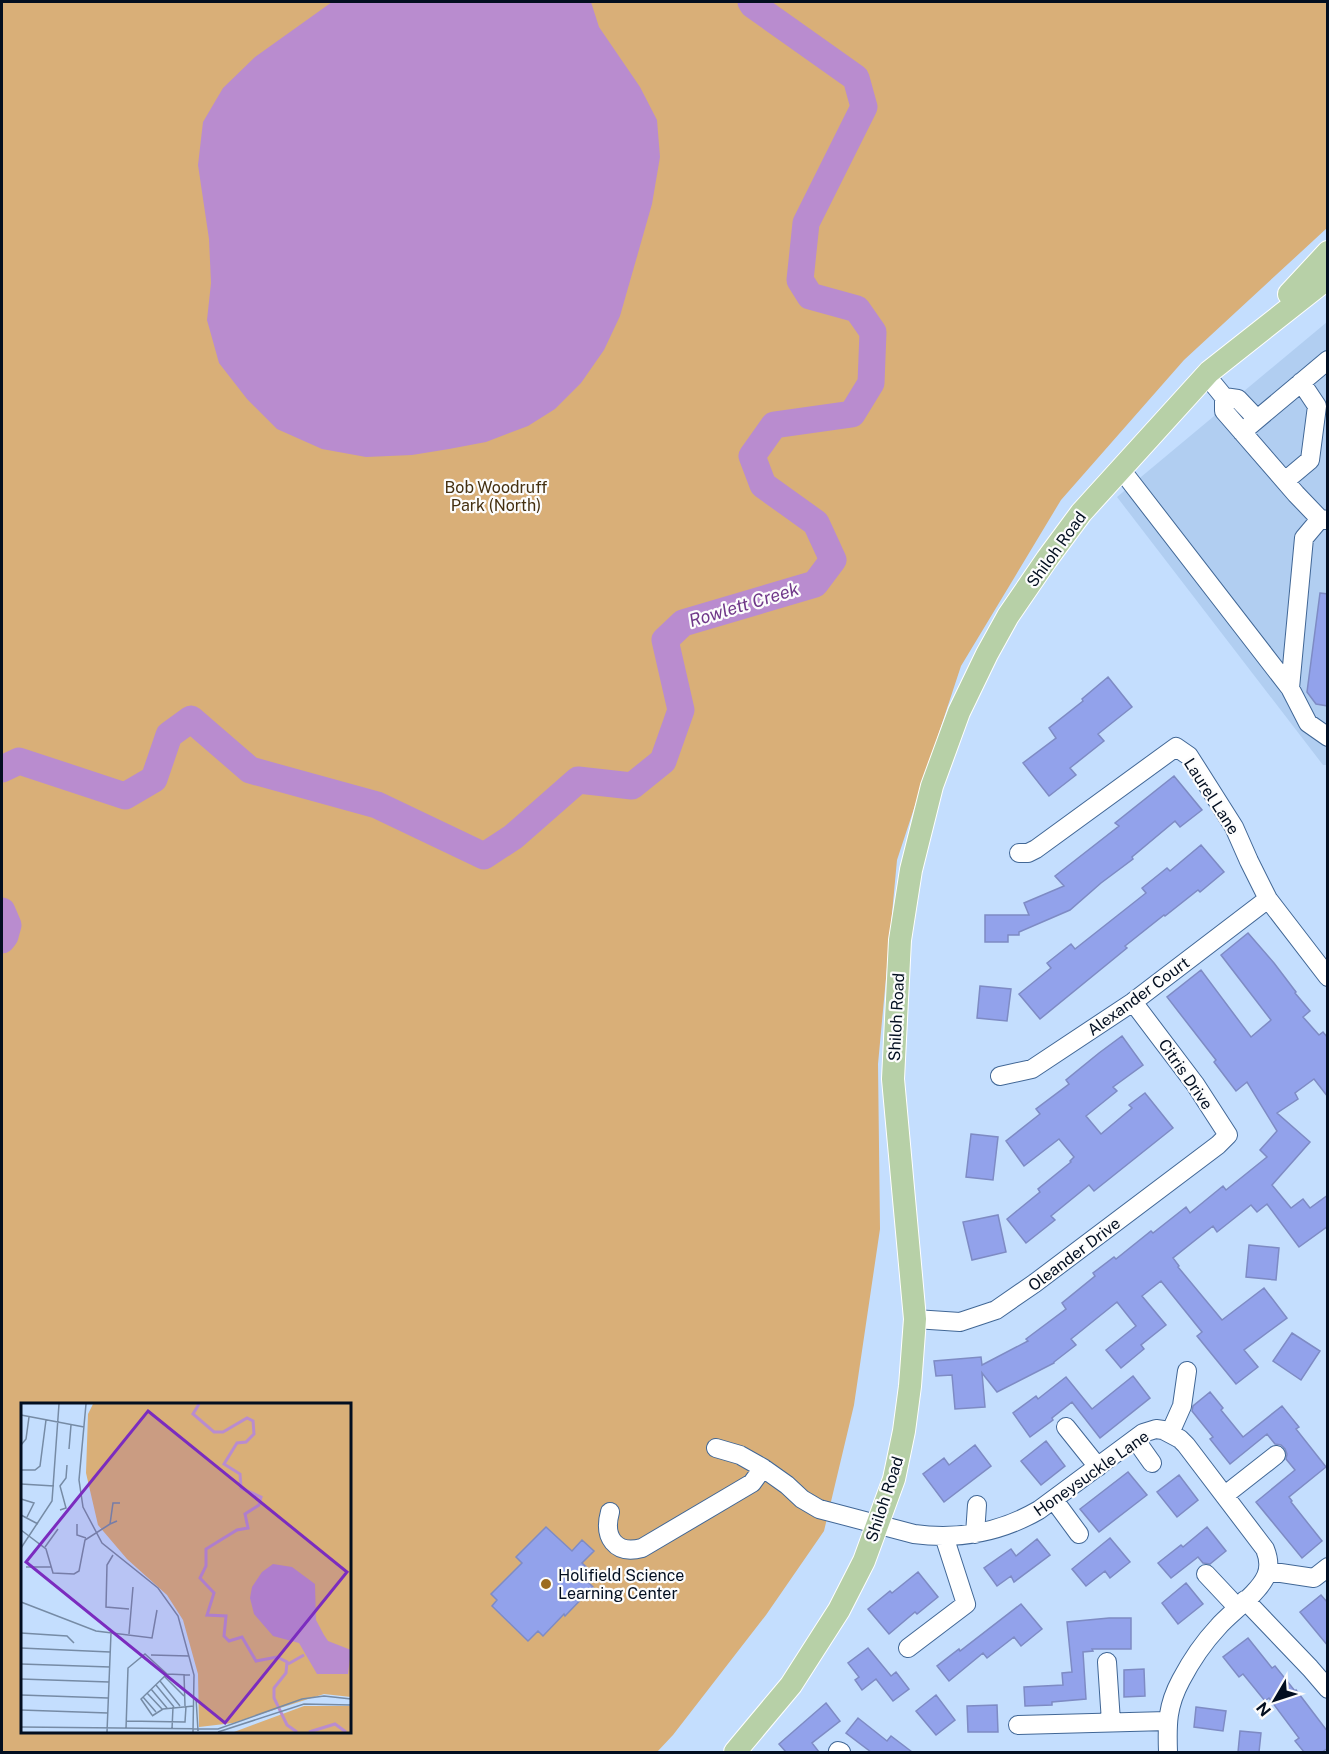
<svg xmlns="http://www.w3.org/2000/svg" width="1329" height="1754" font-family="'Public Sans',sans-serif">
	<rect width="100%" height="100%" fill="#c4defe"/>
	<path fill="#b1cef1" d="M1327,322V765H1323L1117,497Z"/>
	<path fill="#d9af78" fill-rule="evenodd" d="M2,2H1327V228L1184,360L1061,500L961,666L897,860L878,1064L880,1229L854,1405L824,1531L766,1615L673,1735L657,1752H2ZM22,1404H350V1732H22Z"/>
	<path fill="#b98ccf" d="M332,2H591L599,27L640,87L657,120L660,157L652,204L620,316L604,350L581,383L555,409L528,426L486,442L449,449L412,455L366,457L322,449L277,429L247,399L219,363L207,320L211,283L209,239L198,165L203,122L223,88L255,57Z"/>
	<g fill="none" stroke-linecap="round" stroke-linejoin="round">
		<path stroke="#b98ccf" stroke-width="27" d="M2,769L19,761L125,796L154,779L169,735L191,719L250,770L377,805L484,856L513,837L578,780L632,786L663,761L681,710L665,640L683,623L815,584L833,560L816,523L763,485L752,456L774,425L852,414L871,383L873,332L857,309L810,296L800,280L806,223L864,107L856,78L753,5L751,2
			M2,911L8,925L5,936L2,940"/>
	</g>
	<path fill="#92a2eb" stroke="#7e8bc4" stroke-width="1.5" d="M1320,593L1328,594V706L1316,704L1307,692Z
		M1108,677L1132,707L1098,734L1104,741L1070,768L1076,775L1049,796L1023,763L1056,738L1049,728L1083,701L1082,699Z
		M1174,776L1202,810L1180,827L1175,821L1132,857L1133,859L1101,883L1070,910L1019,932V935H1008V942H985V915H1029L1024,903L1064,886L1055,876L1119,826L1115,823Z
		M1201,845L1224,872L1200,892L1198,890L1165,916L1164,915L1125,946L1127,948L1040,1019L1019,994L1051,968L1047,963L1071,944L1075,949L1146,893L1142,888L1167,868L1170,871Z
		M1248,933L1274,963L1296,992L1295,993L1310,1011L1303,1017L1319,1035L1323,1032L1328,1038V1097L1314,1079L1295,1093L1298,1099L1277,1113L1310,1142L1272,1185L1291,1208L1303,1199L1310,1208L1328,1195V1226L1299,1247L1267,1204L1257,1212L1251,1205L1217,1232L1213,1226L1173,1258L1179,1266L1178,1267L1222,1320L1264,1288L1287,1318L1244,1350L1258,1367L1236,1384L1197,1336L1202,1332L1161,1281L1142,1296L1166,1325L1141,1345L1144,1349L1121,1368L1106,1350L1136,1326L1117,1302L1071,1339L1076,1345L1054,1362V1363L997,1392L982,1373L985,1407L955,1409L952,1375L936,1376L934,1361L981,1357L982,1365L1028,1341L1026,1339L1066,1309L1062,1303L1095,1276L1093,1273L1114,1257L1116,1259L1151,1231L1153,1233L1186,1207L1190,1213L1223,1186L1226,1190L1267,1157L1260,1150L1277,1131L1247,1082L1236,1091L1214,1062L1216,1060L1167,997L1201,970L1251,1037L1271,1020L1221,955Z
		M980,986L1011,989L1007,1021L977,1018Z
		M1122,1036L1143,1065L1113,1087L1117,1091L1086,1116L1101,1134L1132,1108L1129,1105L1145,1093L1173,1128L1094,1191L1089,1185L1051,1216L1055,1220L1026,1243L1007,1219L1040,1192L1038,1189L1071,1162L1070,1161L1074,1157L1059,1139L1024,1166L1006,1141L1040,1114L1036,1109L1069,1084L1066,1080L1099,1053Z
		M971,1134L998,1137L993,1180L966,1177Z
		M998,1215L1006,1252L972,1260L963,1222Z
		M1249,1245L1279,1248L1276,1280L1246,1277Z
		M1292,1333L1320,1351L1301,1380L1273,1361Z
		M1133,1376L1150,1398L1100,1438L1072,1402L1052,1418L1053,1420L1030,1437L1013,1413L1036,1396L1038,1399L1066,1377L1092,1409Z
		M1210,1392L1223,1408L1221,1410L1243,1437L1282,1406L1299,1427L1296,1429L1326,1467L1289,1497L1292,1501L1291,1502L1322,1541L1302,1558L1256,1502L1295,1470L1286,1459L1287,1454L1285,1449L1281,1445L1275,1444L1267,1434L1230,1464L1210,1439L1213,1437L1192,1411L1193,1406Z
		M1046,1441L1065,1466L1041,1485L1021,1461Z
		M975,1445L991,1466L944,1502L923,1474L944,1458L949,1465Z
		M1128,1472L1147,1495L1099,1532L1080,1509Z
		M1179,1475L1198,1500L1177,1517L1157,1492Z
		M546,1527L572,1551L582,1540L594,1551L582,1563L595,1575L588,1582L593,1587L565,1616L564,1614L543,1636L538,1631L528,1641L492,1606L497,1600L491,1594L522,1563L516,1557Z
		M1207,1527L1226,1551L1210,1564L1203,1563L1198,1557L1171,1578L1158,1563L1181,1545L1183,1547Z
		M1110,1538L1130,1562L1110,1578L1105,1571L1086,1586L1072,1569Z
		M1037,1539L1050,1555L1014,1582L1011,1576L997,1586L984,1568L1011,1549L1016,1556Z
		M918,1572L938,1597L917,1614L915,1612L889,1634L868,1609L890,1591L892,1593Z
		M1186,1583L1203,1604L1178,1624L1162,1603Z
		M1321,1595L1328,1603V1646L1300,1612Z
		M1021,1604L1042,1629L1021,1646L1014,1637L987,1658L983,1653L949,1681L937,1666L959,1649L960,1651Z
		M1109,1618H1131V1649H1092L1093,1651L1083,1652L1086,1699L1052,1702V1705L1025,1706L1024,1687L1063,1685L1062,1673L1072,1672L1067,1622Z
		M1248,1638L1272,1668L1275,1666L1295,1691L1296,1690L1328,1732V1748L1322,1752H1304L1295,1741L1299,1738L1269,1698L1265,1701L1243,1674L1239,1677L1223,1657Z
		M868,1648L891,1676L896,1672L909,1689L893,1701L876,1679L862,1690L855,1680L859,1677L848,1663Z
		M1144,1669L1145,1696L1124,1697V1670Z
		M936,1695L955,1720L936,1735L916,1711Z
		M826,1703L840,1721L812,1743L819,1752H786L779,1744Z
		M997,1705L998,1732H968L967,1706Z
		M1196,1707L1226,1711L1223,1731L1194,1727Z
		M858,1718L887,1741L891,1736L912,1752H871L846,1733Z
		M1240,1731L1261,1733L1259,1752H1238Z"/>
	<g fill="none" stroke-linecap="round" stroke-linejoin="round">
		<defs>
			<path id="minor" d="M1206,375L1224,397L1238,399L1257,419
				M1224,397V411L1296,494L1320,519L1328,520
				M1242,432L1328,360
				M1120,468L1290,688
				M1285,481L1310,460L1317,406L1301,382
				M1320,519L1304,538L1290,688L1308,723L1328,737
				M1019,853H1028L1036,849L1176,747L1189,756L1234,827L1249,861L1268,899L1328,977
				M1000,1076L1032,1069L1133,1002L1268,899
				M915,1319L960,1322L996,1310L1035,1283L1218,1145L1228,1135L1195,1084L1133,1002
				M1066,1427L1098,1467
				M1170,1433L1182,1406L1187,1371
				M1135,1439L1152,1463
				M763,1468L787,1485L802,1499L819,1509L914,1534C958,1540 1001,1532 1039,1510L1143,1433L1156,1429L1163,1430L1180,1439L1186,1445L1265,1549C1269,1559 1270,1567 1266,1576C1258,1594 1231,1612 1218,1627C1203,1643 1191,1661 1181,1680C1167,1706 1167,1724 1168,1752
				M1225,1495L1276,1455
				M1054,1500L1079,1534
				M610,1512C603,1537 615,1555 642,1548L752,1483L763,1468L740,1455L716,1448
				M975,1534L977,1505
				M1268,1571L1314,1578L1328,1567
				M1206,1574L1237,1607
				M1245,1600L1310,1668L1328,1689
				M908,1648L966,1604L944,1536
				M1107,1662L1111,1722
				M1018,1725L1167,1721
				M838,1751L841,1752"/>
			<path id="major" d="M1289,294L1328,252
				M735,1752L791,1685L839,1610L864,1561L894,1479L904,1431L910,1386L915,1319L893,1079L900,940L911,870L932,786L959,712L987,654L1008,616L1047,559L1081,513L1209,372L1328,278"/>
		</defs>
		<use href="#minor" stroke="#416796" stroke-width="20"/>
		<use href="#major" stroke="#fff" stroke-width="24"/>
		<use href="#minor" stroke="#fff" stroke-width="18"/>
		<use href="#major" stroke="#b7d0a7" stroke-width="22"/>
	</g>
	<circle fill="#9d6c1f" stroke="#fcfcfc" stroke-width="2" cx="546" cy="1584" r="6"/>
	<g text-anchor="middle" stroke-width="4.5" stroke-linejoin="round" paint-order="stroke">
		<g font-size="16" fill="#442f0f" stroke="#fcfcfc">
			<text x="496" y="493">Bob Woodruff<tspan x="496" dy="18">Park (North)</tspan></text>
		</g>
		<g font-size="16" fill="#020e20" stroke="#fcfcfc">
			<text transform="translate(1056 549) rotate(-54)" y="6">Shiloh Road</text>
			<text transform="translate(1212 796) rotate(57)" y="6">Laurel Lane</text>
			<text transform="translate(1138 996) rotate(-36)" y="6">Alexander Court</text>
			<text transform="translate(896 1017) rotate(-87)" y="6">Shiloh Road</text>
			<text transform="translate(1186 1074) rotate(55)" y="6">Citris Drive</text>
			<text transform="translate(1074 1254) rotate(-37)" y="6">Oleander Drive</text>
			<text transform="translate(1091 1473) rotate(-35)" y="6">Honeysuckle Lane</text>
			<text transform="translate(884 1499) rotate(-72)" y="6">Shiloh Road</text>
		</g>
		<g font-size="16" fill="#020e20" stroke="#fcfcfc" text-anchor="start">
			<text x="558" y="1581">Holifield Science<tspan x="558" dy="18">Learning Center</tspan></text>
		</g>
		<g font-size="18" font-style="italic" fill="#703889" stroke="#fcfcfc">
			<text transform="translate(744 605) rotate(-17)" y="6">Rowlett Creek</text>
		</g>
	</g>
	<g transform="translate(21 1403)">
		<rect width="330" height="330" fill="#c4defe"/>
		<path d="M72,1H330V294L303,291L212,320L178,324L177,271L162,217L146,192L106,156L77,122L65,70L67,11ZM283,303H330V329H213Z" fill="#d9af78"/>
		<path d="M252,161L271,164L294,181L295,217L303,232L307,238L330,247L327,271H296L278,240L252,233L233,211L229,195L231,184L241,169Z" fill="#b98ccf"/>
		<path fill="none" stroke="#b98ccf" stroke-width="3" d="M178,1L172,11L193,29H202L226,15L232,18L233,31L225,39L216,40L203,61L219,71L220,85L240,94L238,102L224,111L227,125L216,127L185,146V163L179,175L193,190L186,212L205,213L203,233L208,238L221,234L235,258L256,254L266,259L265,270L253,285V295L266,322L276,329M267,261L283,252M288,329L314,321L325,329"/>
		<path fill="none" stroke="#768ba5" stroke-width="1.5" d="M65,1L58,77L62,104L81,140L137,185L157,213L173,272L172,329M0,12L63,24M0,42L5,36L8,14M48,46L50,22M0,67H14L19,63L25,17M0,81L33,83M0,96L13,100L6,114M39,107L45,105L39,83L45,75L46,62M0,112L17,121M96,118L89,121L92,100H99M56,121V132L65,135M0,127L25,146L32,170L53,171L58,168L64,137L89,121M24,144L37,126M0,145L31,98L38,1M92,152L86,162L85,204L108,206M5,164H30M0,199L75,228L131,235L136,207M0,230L46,233L53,240M108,231L112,184M0,245L89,249M130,252L168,253M0,261L89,264M163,271L164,303M144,274L163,293M0,276L88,279M139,278L159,303M135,282L153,304M130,286L146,305M126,290L141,306M0,292L87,295M122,294L135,309M175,295L177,328M0,307L87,310M131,312L120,296L146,271L169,272M131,313L142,306L173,303M105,318L164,319L165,303M0,324L197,326L281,296L303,293L330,296M105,326L107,265L124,251L146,271M151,326L152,304M86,329L90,230M197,329L283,301L330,302"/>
		<path fill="#7b2cbf" fill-opacity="0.15" stroke="#7b2cbf" stroke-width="3" d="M127,8L326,169L204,320L5,159Z"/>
		<rect width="330" height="330" fill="none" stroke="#020e20" stroke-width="3"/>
	</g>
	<rect width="1329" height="1754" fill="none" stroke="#020e20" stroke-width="6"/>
	<g transform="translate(1275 1700) rotate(231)" stroke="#fcfcfc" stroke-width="4.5" paint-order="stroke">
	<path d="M0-4.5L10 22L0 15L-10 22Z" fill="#020e20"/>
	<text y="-9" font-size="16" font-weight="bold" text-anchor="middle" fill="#020e20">N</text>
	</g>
</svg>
